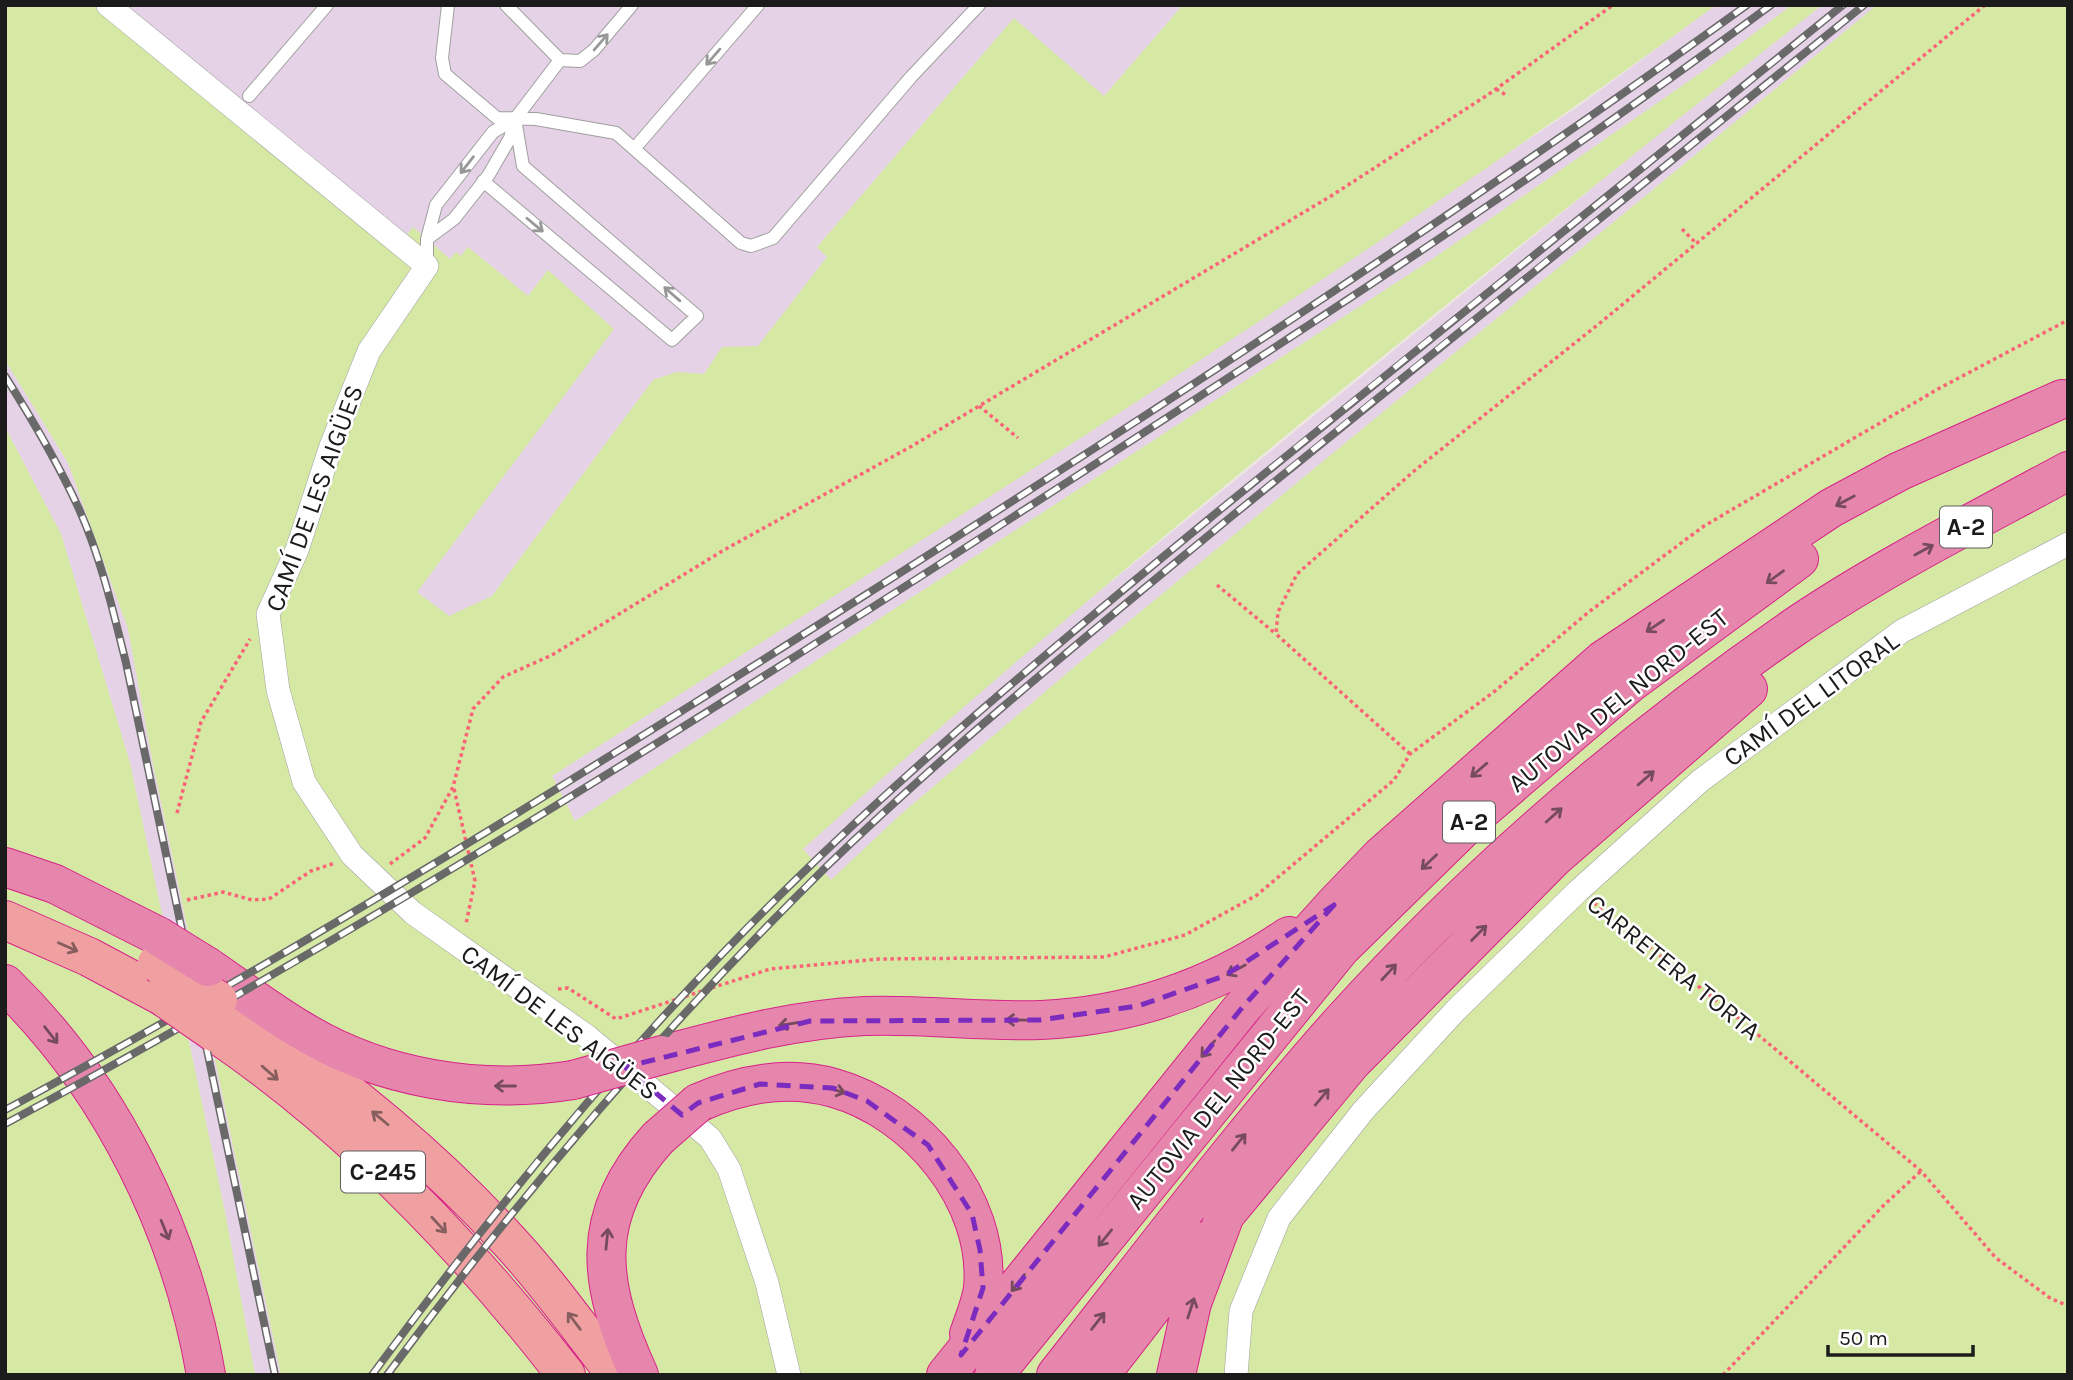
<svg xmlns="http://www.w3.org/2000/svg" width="2073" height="1380" font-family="Karla,sans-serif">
	<rect width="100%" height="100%" fill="#ede6e1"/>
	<path fill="#e6d2e6" d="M129,5H1183L1104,96L1013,19L817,247L827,257L758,347H722L704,374L677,372L653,380L492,596L449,617L417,592L585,366L548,270L528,296L468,247L461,256L450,259L400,243L135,14Z
		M1716,5H1792L1712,65L1431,260L891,611L575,821L552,776L1074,442L1576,108Z
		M1822,5H1877L1099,646L900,815L831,881L803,849L942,723L1073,613L1640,149Z
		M5,360L68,463L128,629L152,759L281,1375H255L225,1212L130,763L61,534L5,427Z"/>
	<path fill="#d5e9a5" d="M5,5H129L135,14L400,243L413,227L450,259L456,252L461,256L468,247L528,296L548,270L614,329L417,592L449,616L492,596L653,380L677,372L704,374L722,347L758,346L827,257L817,247L1014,18L1104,96L1183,5H1716C1340,280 944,525 552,776L575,821L891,611L1431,260L1712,65L1792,5H1822C1476,279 1131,554 803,849L831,880L900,815L1099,646L1877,5H2068V1375H281L152,759L128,629L68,463L5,360Z
		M5,427L61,534L130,763L225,1212L255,1375H5Z"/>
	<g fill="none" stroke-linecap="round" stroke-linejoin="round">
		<defs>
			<path id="service" d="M448,5L442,58L445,74L497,118L536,119L616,133L741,243L751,246L773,238L911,77L979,5
				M506,5L560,60L580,61L594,50L632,5
				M249,96L327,5
				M634,149L758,5
				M483,181L672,340L697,316L523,166L515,119
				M427,239L454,219L488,176L510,138L515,119L560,60
				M427,266V239L436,205L493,132L515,119"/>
			<path id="minor" d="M108,5L427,266L369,351L331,446L297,550L268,614L278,690L304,782L352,855L413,913L588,1037L710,1138L729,1169L767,1283L789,1375
				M1236,1375L1241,1311L1279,1218L1363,1111L1456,1010L1578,891L1700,781L1902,631L2068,544"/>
			<path id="trunk" d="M5,920L89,957L162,996
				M218,1000C325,1069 423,1147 509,1241C548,1283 581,1330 616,1375
				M215,1033C350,1125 466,1246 566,1375"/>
			<path id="motorway" d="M5,867L55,884L158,936
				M208,967C239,988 269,1011 301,1030C381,1079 481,1095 573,1080
				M5,984C111,1087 181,1230 206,1375
				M662,1055C729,1037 795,1019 865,1016C924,1014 982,1022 1041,1020C1132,1016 1213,988 1289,936
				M698,1103C740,1084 788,1075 834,1088C916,1111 991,1199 983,1288C981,1303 974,1320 969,1334
				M639,1375C598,1285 587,1216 658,1138
				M946,1375L1241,1009L1334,905L1381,856L1603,660L1831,508L1900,471L2062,399
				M994,1375L1341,948L1482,810L1629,684L1799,559
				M1056,1375C1150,1256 1241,1134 1342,1021C1475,874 1630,741 1793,628C1880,569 1976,521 2068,471
				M1100,1375L1204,1241
				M1176,1375L1192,1303L1225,1215L1351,1063L1554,858L1748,689"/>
		</defs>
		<use href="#service" stroke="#9f9f9f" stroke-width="14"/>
		<use href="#minor" stroke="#9f9f9f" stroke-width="24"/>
		<use href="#trunk" stroke="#d72288" stroke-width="40"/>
		<use href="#motorway" stroke="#d72288" stroke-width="40"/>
		<path stroke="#fb6476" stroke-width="3.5" stroke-dasharray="3.5 3.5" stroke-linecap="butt" d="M1496,89L1506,95
			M1682,229L1697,244
			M979,406L1018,438
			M1217,585L1276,634
			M1410,754L1276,634L1278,612L1297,574L1414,471L1600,323L1985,5
			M454,789L475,881L466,924
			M177,813L201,722L250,639
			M390,864L425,838L453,787L473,709L503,677L552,655L724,550L912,446L1331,196L1489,94L1613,5
			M187,900L223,892L252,900L269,899L311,871L335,863
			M1594,903L1738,1018L1921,1171L1996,1258L2050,1298L2068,1306
			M558,989L568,988L616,1019L770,969L879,959L1104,957L1185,935L1257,895L1394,780L1410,754L1495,691L1590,611L1704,526L1938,389L2068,320
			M1723,1375L1884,1205L1921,1171"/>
		<use href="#service" stroke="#fff" stroke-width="12"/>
		<use href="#minor" stroke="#fff" stroke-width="23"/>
		<use href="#trunk" stroke="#f1a0a2" stroke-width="38"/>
		<use href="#motorway" stroke="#e686ad" stroke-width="38"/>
		<defs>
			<path id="rail" d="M5,376C32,419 58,463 79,509C101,558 113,611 126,663L275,1375
				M5,1110C298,952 579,777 859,599C1160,408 1458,214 1747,5
				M5,1124C351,938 683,730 1013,517C1269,352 1526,187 1771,5
				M372,1375C480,1228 595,1086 722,954C876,793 1049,651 1221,509C1427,340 1636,174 1843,5
				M387,1375C521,1194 665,1026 825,868C954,743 1094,630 1232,516C1442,344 1654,176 1864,5"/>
		</defs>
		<use href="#rail" stroke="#696969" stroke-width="8"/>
		<use href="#rail" stroke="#fff" stroke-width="5" stroke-dasharray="16" stroke-linecap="butt"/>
		<defs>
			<path id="trunk-bridge" d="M157,963L218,1000
				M162,996L215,1033"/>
			<path id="motorway-bridge" d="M158,936L208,967
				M573,1080L662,1055
				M658,1138L698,1103"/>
		</defs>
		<use href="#trunk-bridge" stroke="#d72288" stroke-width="40" stroke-linecap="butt"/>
		<use href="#motorway-bridge" stroke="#d72288" stroke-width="40" stroke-linecap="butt"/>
		<use href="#trunk-bridge" stroke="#f1a0a2" stroke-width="38"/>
		<use href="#motorway-bridge" stroke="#e686ad" stroke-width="38"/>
	</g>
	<defs><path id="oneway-shaft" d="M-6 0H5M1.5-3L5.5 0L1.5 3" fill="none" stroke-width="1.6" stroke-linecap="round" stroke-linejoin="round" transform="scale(1.75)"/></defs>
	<g stroke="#989898">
		<use href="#oneway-shaft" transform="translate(601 42) rotate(-49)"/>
		<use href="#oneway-shaft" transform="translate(713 57) rotate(131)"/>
		<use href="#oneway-shaft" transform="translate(467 165) rotate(128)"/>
		<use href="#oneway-shaft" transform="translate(535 225) rotate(40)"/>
		<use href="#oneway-shaft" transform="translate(672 294) rotate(-139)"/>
	</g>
	<g stroke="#764b5d">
		<use href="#oneway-shaft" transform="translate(1845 501) rotate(152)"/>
		<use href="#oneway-shaft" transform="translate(1924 550) rotate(-29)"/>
		<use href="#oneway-shaft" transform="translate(1775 577) rotate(144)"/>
		<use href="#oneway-shaft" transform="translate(1655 626) rotate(146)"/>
		<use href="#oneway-shaft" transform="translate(1479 770) rotate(139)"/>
		<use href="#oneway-shaft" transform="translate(1646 778) rotate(-41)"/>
		<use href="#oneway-shaft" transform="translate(1554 815) rotate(-42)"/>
		<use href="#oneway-shaft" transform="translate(1429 862) rotate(136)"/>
		<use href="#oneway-shaft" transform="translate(1479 933) rotate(-45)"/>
		<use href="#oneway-shaft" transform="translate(1236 970) rotate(152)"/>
		<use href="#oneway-shaft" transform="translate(1389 972) rotate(-47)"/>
		<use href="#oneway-shaft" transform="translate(1016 1020) rotate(-179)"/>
		<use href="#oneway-shaft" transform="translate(789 1024) rotate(171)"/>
		<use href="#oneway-shaft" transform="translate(51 1035) rotate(52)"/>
		<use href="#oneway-shaft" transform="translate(1208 1049) rotate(129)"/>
		<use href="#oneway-shaft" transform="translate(505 1086) rotate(-180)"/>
		<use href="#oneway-shaft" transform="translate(835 1090) rotate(16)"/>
		<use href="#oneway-shaft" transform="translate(1322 1097) rotate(-50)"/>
		<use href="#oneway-shaft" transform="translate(1239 1142) rotate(-51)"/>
		<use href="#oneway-shaft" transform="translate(165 1230) rotate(68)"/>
		<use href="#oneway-shaft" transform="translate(1105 1238) rotate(129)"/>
		<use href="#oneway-shaft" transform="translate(607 1239) rotate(-84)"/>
		<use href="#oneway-shaft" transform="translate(1018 1283) rotate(128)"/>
		<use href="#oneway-shaft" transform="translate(1191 1308) rotate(-72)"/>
		<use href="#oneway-shaft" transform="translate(1098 1321) rotate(-52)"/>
	</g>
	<g stroke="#865e5e">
		<use href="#oneway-shaft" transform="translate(68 947) rotate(24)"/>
		<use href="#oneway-shaft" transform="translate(270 1073) rotate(41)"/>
		<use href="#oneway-shaft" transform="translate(380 1118) rotate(-140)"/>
		<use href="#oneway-shaft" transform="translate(439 1225) rotate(47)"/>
		<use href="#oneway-shaft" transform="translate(574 1321) rotate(-127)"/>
	</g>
	<path fill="none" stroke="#7b2cbf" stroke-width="5" stroke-dasharray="14 9" stroke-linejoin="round" d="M1334,905L1241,1009L961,1355L983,1288L980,1250L972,1214L928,1145L867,1101L833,1088L760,1084L698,1103L682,1115L625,1067L810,1021L1039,1020L1138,1006L1224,976Z"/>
	<g text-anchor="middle" stroke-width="5" stroke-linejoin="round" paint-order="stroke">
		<g fill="#fff" stroke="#5f5f5f" stroke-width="2">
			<rect x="1940" y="506.5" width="52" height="41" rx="5"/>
			<rect x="1443" y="801.5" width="52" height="41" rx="5"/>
			<rect x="341" y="1151.5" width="84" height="41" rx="5"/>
		</g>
		<g font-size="24" font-weight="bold" fill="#1b1b1b">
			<text x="1966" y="535">A-2</text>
			<text x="1469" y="830">A-2</text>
			<text x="383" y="1180">C-245</text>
		</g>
		<g font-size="26" fill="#1b1b1b" stroke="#fff">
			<text transform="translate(314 498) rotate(-70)" y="9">CAMÍ DE LES AIGÜES</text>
			<text transform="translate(1811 699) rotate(-36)" y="9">CAMÍ DEL LITORAL</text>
			<text transform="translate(1618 700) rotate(-39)" y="9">AUTOVIA DEL NORD-EST</text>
			<text transform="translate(1674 967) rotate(39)" y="9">CARRETERA TORTA</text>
			<text transform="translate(560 1022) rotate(37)" y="9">CAMÍ DE LES AIGÜES</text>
			<text transform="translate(1218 1099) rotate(-51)" y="9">AUTOVIA DEL NORD-EST</text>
		</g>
	</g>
	<rect width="2073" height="1380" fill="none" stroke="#1b1b1b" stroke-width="14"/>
	<path d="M1828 1345v10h145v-10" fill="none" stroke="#1b1b1b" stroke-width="3.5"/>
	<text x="1839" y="1345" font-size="21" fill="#1b1b1b" stroke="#ffffff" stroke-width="5" paint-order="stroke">50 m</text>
</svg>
